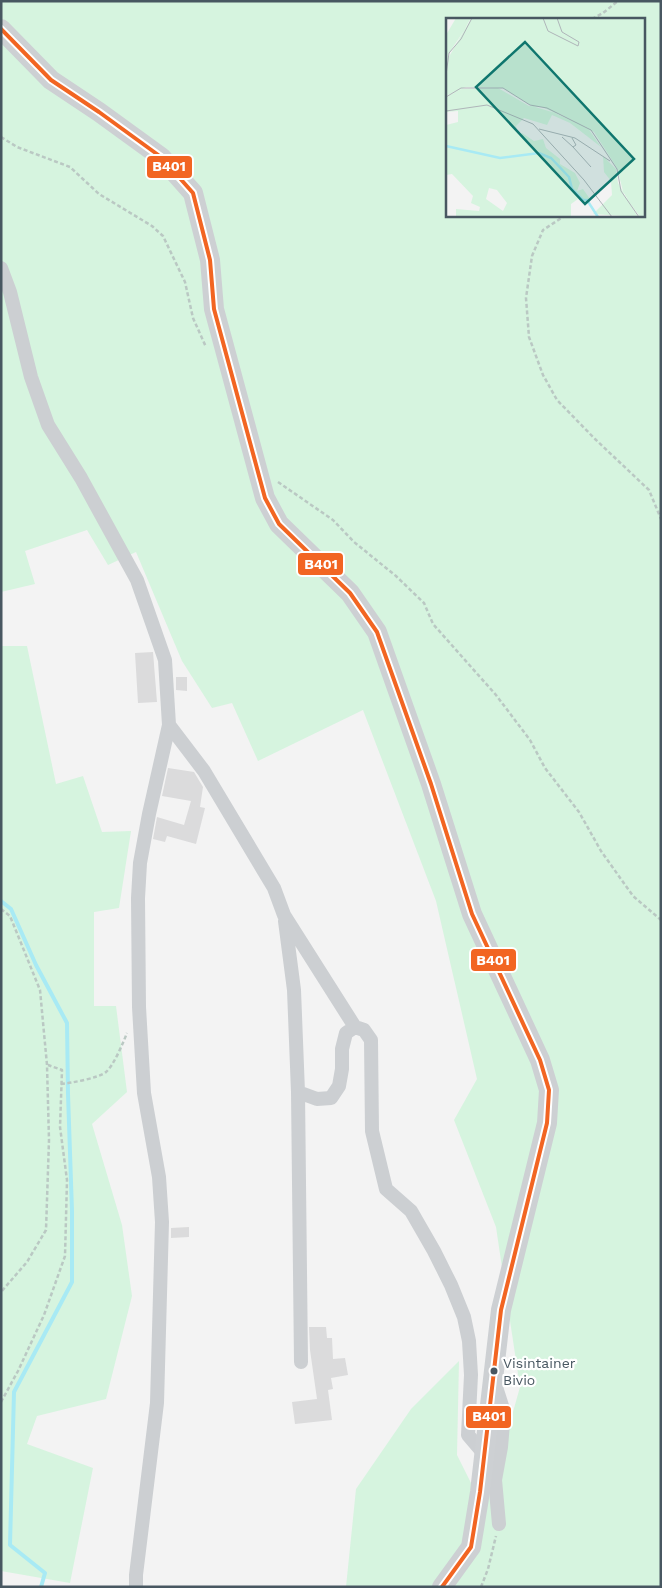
<svg xmlns="http://www.w3.org/2000/svg" width="662" height="1588" font-family="'Work Sans',sans-serif">
	<rect width="100%" height="100%" fill="#f3f3f3"/>
	<path fill="#d6f4df" fill-rule="evenodd" d="M1,1H661V1587H452L485,1512L520,1387L507,1301L553,1089L476,913L380,630L282,522L256,450L197,192L54,77L1,22ZM447,19H643V215H447Z
		M1,35L158,160L190,195L262,499L347,596L373,634L545,1090L504,1281L496,1227L454,1120L477,1079L436,901L363,710L258,761L232,703L212,708L182,661L136,552L108,565L87,530L25,551L35,584L1,592Z
		M1,646H27L56,784L83,776L102,832L131,831L119,908L94,912V1006H116L127,1092L92,1124L122,1225L132,1296L106,1399L37,1416L27,1444L93,1468L70,1583L1,1571Z
		M459,1361L457,1455L474,1489L465,1545L434,1587H346L356,1489L411,1409Z"/>
	<g fill="none" stroke-linecap="round" stroke-linejoin="round">
		<path stroke="#a8eaf4" stroke-width="4" d="M1,901L11,909L36,965L67,1023L68,1094L72,1211V1282L14,1392L10,1545L45,1573L41,1587"/>
	</g>
	<path fill="#dbdbdc" d="M153,652L157,702L138,703L135,653Z
		M176,677H187V691L176,690Z
		M168,768L194,772L203,787L200,807L205,808L196,844L167,836L165,842L153,839L157,817L184,825L191,801L162,796Z
		M189,1227V1237L171,1238V1228Z
		M309,1327H326L327,1338H332L333,1359L345,1358L348,1375L331,1378L333,1389L328,1390L332,1420L295,1424L292,1402L317,1399L310,1350Z"/>
	<g fill="none" stroke-linecap="round" stroke-linejoin="round">
		<path stroke="#bac8c3" stroke-width="2.5" stroke-dasharray="4 2.5" stroke-linecap="butt" d="M592,19L603,13L618,1
			M1,137L17,147L70,167L99,194L152,226L163,236L185,282L193,318L206,347
			M566,215L543,230L532,256L526,298L529,337L543,375L557,400L595,439L649,490L661,519
			M278,482L333,520L354,542L396,576L424,603L433,624L496,695L530,740L545,768L579,812L601,851L633,896L661,920
			M1,909L10,916L40,990L47,1065L49,1140L46,1230L27,1262L1,1292
			M61,1084C71,1083 99,1078 106,1072C114,1065 123,1043 127,1033
			M1,1402L18,1371L44,1315L65,1256L67,1180L60,1127L62,1070L48,1065
			M481,1587L488,1569L496,1536"/>
		<path stroke="#cccfd2" stroke-width="14" d="M1,268L10,292L31,377L48,425L81,478L137,580L165,660L169,725L149,814L140,863L138,898L139,1007L144,1093L159,1177L162,1222L157,1403L136,1575V1587
			M169,725L204,771L274,888L284,915L355,1027L364,1030L371,1040L372,1131L386,1189L411,1211L434,1251L451,1285L464,1317L469,1341L471,1375L468,1435L485,1455
			M285,921L294,990L298,1092L317,1099L331,1098L339,1086L342,1069V1049L346,1033L355,1027
			M298,1092L301,1362
			M495,1384L504,1412L501,1447L495,1480L499,1524"/>
		<path stroke="#cdd0d3" stroke-width="20" d="M1,29L51,80L99,112L161,157L193,193L210,260L214,309L265,498L279,524L350,593L377,632L431,784L472,914L540,1060L549,1090L547,1123L501,1310L480,1492L471,1547L442,1587"/>
		<defs>
			<path id="bus-1" d="M1,29L51,80L99,112L161,157L193,193L210,260L214,309L265,498L279,524L350,593L377,632L431,784L472,914L540,1060L549,1090L547,1123L501,1310L480,1492L471,1547L442,1587"/>
		</defs>
		<use href="#bus-1" stroke="#fff" stroke-width="8"/>
		<use href="#bus-1" stroke="#f26522" stroke-width="4"/>
	</g>
	<circle fill="#485761" stroke="#fff" stroke-width="2" cx="494" cy="1371" r="4.5"/>
	<g text-anchor="middle" stroke-width="4.5" stroke-linejoin="round" paint-order="stroke">
		<g font-size="14" fill="#485761" stroke="#fff" text-anchor="start">
			<text x="503" y="1368">Visintainer<tspan x="503" dy="17">Bivio</tspan></text>
		</g>
	</g>
	<g transform="translate(446 18)">
		<rect width="199" height="199" fill="#f3f3f3"/>
		<path d="M10,0H25L0,44V17ZM26,0H199V199H194L178,177L171,150L148,114L116,97L86,88L57,70L20,69L0,78L2,37ZM52,70L83,88L96,89L142,110L155,129L124,105L106,97L101,107L78,100L70,108L73,118L76,115L88,123L97,121L100,130L114,141V146L129,155L134,165L131,173L137,171L144,181L137,185L132,181L125,186V199H10V191L33,193L34,189L25,185L27,178L6,156L0,157V107L12,104V93L0,94V79L15,71ZM43,170L51,172L61,185L57,193L40,181ZM157,138L170,151L172,165L192,199L147,196L166,177L165,163L158,154Z" fill="#d6f4df" fill-rule="evenodd"/>
		<path fill="none" stroke="#a8eaf4" stroke-width="2.5" d="M0,128L54,140L93,135L105,140L123,159L126,171L137,182H141L152,199"/>
		<path fill="none" stroke="#afb5b9" stroke-width="1" d="M97,0L102,13L132,28L133,24L116,14L111,0M0,57L3,35L15,21L26,0M0,79L15,70H57L84,87L101,90L145,112L171,151L175,173L193,199M0,93L41,87L87,106L138,162L166,199M93,111L129,120L164,143M116,119L127,129L130,127L126,120M127,129L145,149"/>
		<path fill="#0f766e" fill-opacity="0.15" stroke="#0f766e" stroke-width="2.5" d="M79,24L188,141L139,186L30,69Z"/>
		<rect width="199" height="199" fill="none" stroke="#485761" stroke-width="2.5"/>
	</g>
	<g stroke="#fff" stroke-width="2">
		<rect x="146" y="155" width="47" height="24" rx="5" fill="#f26522"/>
		<rect x="297" y="552" width="47" height="24" rx="5" fill="#f26522"/>
		<rect x="470" y="948" width="47" height="24" rx="5" fill="#f26522"/>
		<rect x="465" y="1405" width="47" height="24" rx="5" fill="#f26522"/>
	</g>
	<g font-size="14" text-anchor="middle" font-weight="bold" fill="#fff">
		<text x="169" y="171">B401</text>
		<text x="321" y="569">B401</text>
		<text x="493" y="965">B401</text>
		<text x="489" y="1421">B401</text>
	</g>
	<rect width="662" height="1588" fill="none" stroke="#485761" stroke-width="5"/>
</svg>
